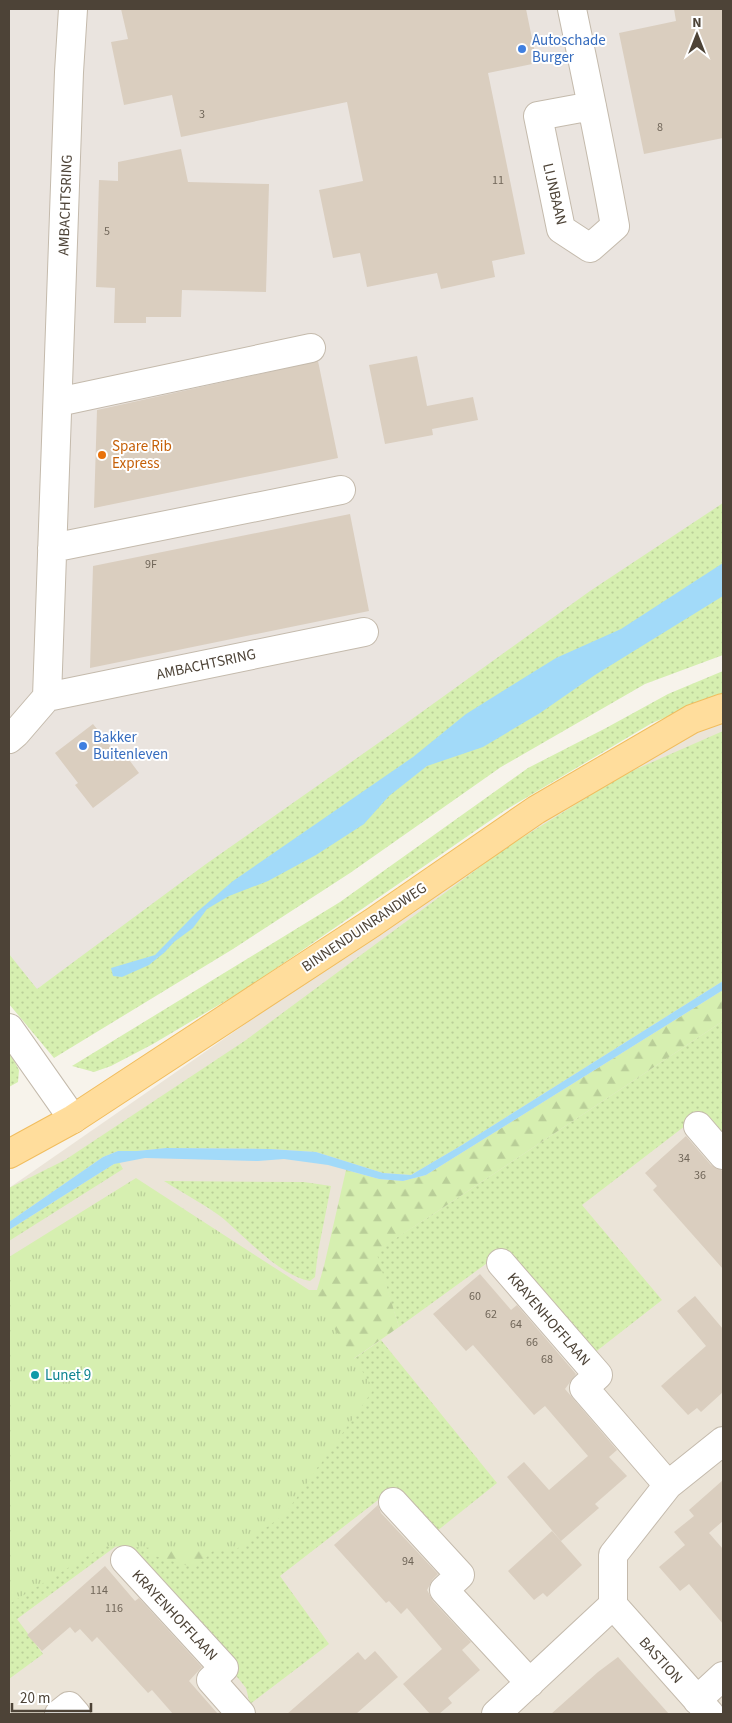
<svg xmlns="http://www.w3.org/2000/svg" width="732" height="1723" font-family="'Source Sans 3',sans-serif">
	<defs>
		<pattern id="grass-dots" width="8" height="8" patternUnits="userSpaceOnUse" patternTransform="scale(1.25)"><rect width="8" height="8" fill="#d6efb0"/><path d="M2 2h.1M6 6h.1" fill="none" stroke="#b9ce98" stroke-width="1.8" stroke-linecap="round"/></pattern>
		<pattern id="forest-firs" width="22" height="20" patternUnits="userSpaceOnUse" patternTransform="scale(1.25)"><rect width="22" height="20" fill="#d6efb0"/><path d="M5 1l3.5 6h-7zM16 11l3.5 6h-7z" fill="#b9ce98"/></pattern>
		<pattern id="park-tufts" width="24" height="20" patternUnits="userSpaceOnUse" patternTransform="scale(1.25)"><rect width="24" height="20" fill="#d6efb0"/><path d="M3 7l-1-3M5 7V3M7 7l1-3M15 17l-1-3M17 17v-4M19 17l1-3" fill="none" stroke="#b9ce98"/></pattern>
	</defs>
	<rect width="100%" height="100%" fill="#f7f3eb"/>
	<path fill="#ebe4d8" d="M723,692V1714H9V1188Z"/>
	<path fill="#eae4df" d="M9,9H723V504L37,989L9,1007Z"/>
	<path fill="url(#grass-dots)" d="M723,503V655L645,684L501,767L350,873L233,949L54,1058L9,1004V954L37,989L206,864L394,732L590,591Z
		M723,671V694L652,723L504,811L249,987L153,1044L111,1066L94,1072L72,1066L340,902L528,768L606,728L668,694Z
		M723,731V981L462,1145L411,1175L383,1173L316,1152L270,1149L167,1148L137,1151H118L103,1157L9,1222V1188L65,1160L246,1040L507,847L623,775Z
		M723,1021V1146L698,1116L582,1205L662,1300L589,1357L501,1253L399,1327L375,1251L432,1215Z
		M9,1051L19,1070L18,1082L9,1087Z
		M119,1162L123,1169L9,1241V1230L114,1164Z
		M164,1181L304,1182L331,1186L318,1252L315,1277L310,1281C279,1276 245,1236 220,1216C202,1203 183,1193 164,1181Z
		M381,1340L497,1483L432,1535L391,1490L280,1576L329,1644L250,1704L246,1688L238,1678L119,1544L17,1619L43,1654L9,1679V1552L313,1387Z"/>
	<path fill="url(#forest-firs)" d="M723,990V1021L432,1215L376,1251L399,1327L313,1387L9,1318L286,1290H317L324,1266L346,1170L379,1179L403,1181L426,1175Z
		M253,1513L195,1568L145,1553L203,1517Z"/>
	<path fill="url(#park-tufts)" d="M136,1178L309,1290L374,1389L285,1514L234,1551L104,1546L9,1604V1257Z"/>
	<path fill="#a2daf9" d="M723,563V596L595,675L540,713L483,747L427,766L389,796L364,824L316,855L268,881L229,896L207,909L193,928L174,942L165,952L149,965L122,977L113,976L111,968L155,955L197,912L233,881L413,757L466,714L556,658L621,629Z
		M723,981V990L426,1175L403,1181L379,1179L328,1165L284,1159L258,1161L145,1158L114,1164L9,1230V1222L103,1157L118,1151H137L166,1148L270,1149L316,1152L383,1173L411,1175L462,1145Z"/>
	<path fill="#dacebf" d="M121,9H526L537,63L488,73L525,254L492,261L495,277L441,289L437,273L367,287L360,253L333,258L319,190L363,181L347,102L181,137L172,95L124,105L111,42L128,39Z
		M674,9H723V138L644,154L619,33L676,21Z
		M181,149L188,182L269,184L266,292L182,290L181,317H146V323H114L115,288L96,287L99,180L118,181V162Z
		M417,356L427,406L473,397L478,420L432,429L433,435L385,444L369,365Z
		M318,361L338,458L94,508L97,410Z
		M350,514L369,611L90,668L93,566Z
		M93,724L116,753L121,749L139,773L93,808L75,785L78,783L55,753Z
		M686,1136L711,1165L723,1171V1269L653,1190L657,1186L645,1173Z
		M480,1274L511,1310L517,1305L576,1374L565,1389L617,1450L609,1457L627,1476L595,1504L599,1508L561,1541L507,1477L524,1462L549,1490L588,1456L545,1406L534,1415L473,1345L466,1351L433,1314Z
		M695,1296L723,1329V1392L701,1412L697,1408L688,1415L661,1386L706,1346L677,1311Z
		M723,1480V1521L709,1533L723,1549V1624L689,1584L680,1591L659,1567L685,1545L674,1532L694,1516L689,1510Z
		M378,1505L381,1513L438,1574L433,1579L427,1590L433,1601L471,1642L462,1650L480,1670L448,1698L452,1703L439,1714H430L403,1684L442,1649L407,1608L401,1614L389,1601L386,1603L334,1545Z
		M552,1531L582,1565L547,1597L543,1593L534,1600L508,1571Z
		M105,1566L135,1601L139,1598L202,1667L189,1681L218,1714H173L152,1690L148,1693L97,1637L92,1642L80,1629L75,1633L70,1627L42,1651L27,1635Z
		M375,1651L398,1677L356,1714H287L358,1652L365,1660Z
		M618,1657L669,1714H551L598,1672Z"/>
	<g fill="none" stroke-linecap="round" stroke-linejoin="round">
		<defs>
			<path id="street" d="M572,9C587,81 602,153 615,226L590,248L561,229L538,116L592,106
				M58,402L311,348
				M52,548L341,490
				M47,697L364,632
				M9,739L16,733L47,697L69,72L73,9
				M9,1028L73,1119
				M698,1126L723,1155
				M501,1263L598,1375L584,1388L668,1485
				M393,1502L460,1575L444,1590L530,1683
				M125,1560L224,1668L211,1680L241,1714
				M613,1605L710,1714
				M697,1700L723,1676
				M59,1714L69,1706L76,1714
				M496,1714L613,1605V1555L668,1485L723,1441"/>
			<path id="primary" d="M9,1154L73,1119L372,923L536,810L692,719L723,708"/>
		</defs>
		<use href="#street" stroke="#c4baac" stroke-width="30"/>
		<use href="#primary" stroke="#f1bd5e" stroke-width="30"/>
		<use href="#street" stroke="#fff" stroke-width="28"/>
		<use href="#primary" stroke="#ffdd9c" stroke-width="28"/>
	</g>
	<g fill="#3f7fe0" stroke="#fff" stroke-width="2">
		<circle cx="522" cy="49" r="5"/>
		<circle cx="83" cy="746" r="5"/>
	</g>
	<circle fill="#e8710a" stroke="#fff" stroke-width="2" cx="102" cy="455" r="5"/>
	<circle fill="#0f9aa8" stroke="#fff" stroke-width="2" cx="35" cy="1375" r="5"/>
	<g text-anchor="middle" stroke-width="4" stroke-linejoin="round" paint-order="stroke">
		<g font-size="12" fill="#706659">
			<text x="202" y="118">3</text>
			<text x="660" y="131">8</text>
			<text x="498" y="184">11</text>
			<text x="107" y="235">5</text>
			<text x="151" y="568">9F</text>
			<text x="684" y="1162">34</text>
			<text x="700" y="1179">36</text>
			<text x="475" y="1300">60</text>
			<text x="491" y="1318">62</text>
			<text x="516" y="1328">64</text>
			<text x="532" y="1346">66</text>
			<text x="547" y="1363">68</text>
			<text x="408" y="1565">94</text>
			<text x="99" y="1594">114</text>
			<text x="114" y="1612">116</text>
		</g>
		<g font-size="15" fill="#366cbe" stroke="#fff" text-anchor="start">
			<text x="532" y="45">Autoschade<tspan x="532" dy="17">Burger</tspan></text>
			<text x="93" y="742">Bakker<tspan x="93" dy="17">Buitenleven</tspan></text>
		</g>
		<g font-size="15" fill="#4d4337" stroke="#fff">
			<text transform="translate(555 194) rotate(77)" y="5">LIJNBAAN</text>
			<text transform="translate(65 205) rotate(-88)" y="5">AMBACHTSRING</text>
			<text transform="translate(206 664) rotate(-12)" y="5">AMBACHTSRING</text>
			<text transform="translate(364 927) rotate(-34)" y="5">BINNENDUINRANDWEG</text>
			<text transform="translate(549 1319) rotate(49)" y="5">KRAYENHOFFLAAN</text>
			<text transform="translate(175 1615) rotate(47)" y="5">KRAYENHOFFLAAN</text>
			<text transform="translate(661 1660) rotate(48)" y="5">BASTION</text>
		</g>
		<g font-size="15" fill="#c56008" stroke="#fff" text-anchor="start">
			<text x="112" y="451">Spare Rib<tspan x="112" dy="17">Express</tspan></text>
		</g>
		<g font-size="15" fill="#0d838f" stroke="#fff" text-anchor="start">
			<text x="45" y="1380">Lunet 9</text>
		</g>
	</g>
	<rect width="732" height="1723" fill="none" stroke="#4d4337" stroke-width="20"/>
	<g transform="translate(697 35)" stroke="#ffffff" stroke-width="4" paint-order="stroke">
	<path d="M0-4L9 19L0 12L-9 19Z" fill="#4d4337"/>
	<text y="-8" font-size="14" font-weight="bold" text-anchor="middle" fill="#4d4337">N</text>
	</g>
	<path d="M12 1703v8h79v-8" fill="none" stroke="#4d4337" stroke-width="2.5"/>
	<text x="20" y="1703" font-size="15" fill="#4d4337" stroke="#ffffff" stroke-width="4" paint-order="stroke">20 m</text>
</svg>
